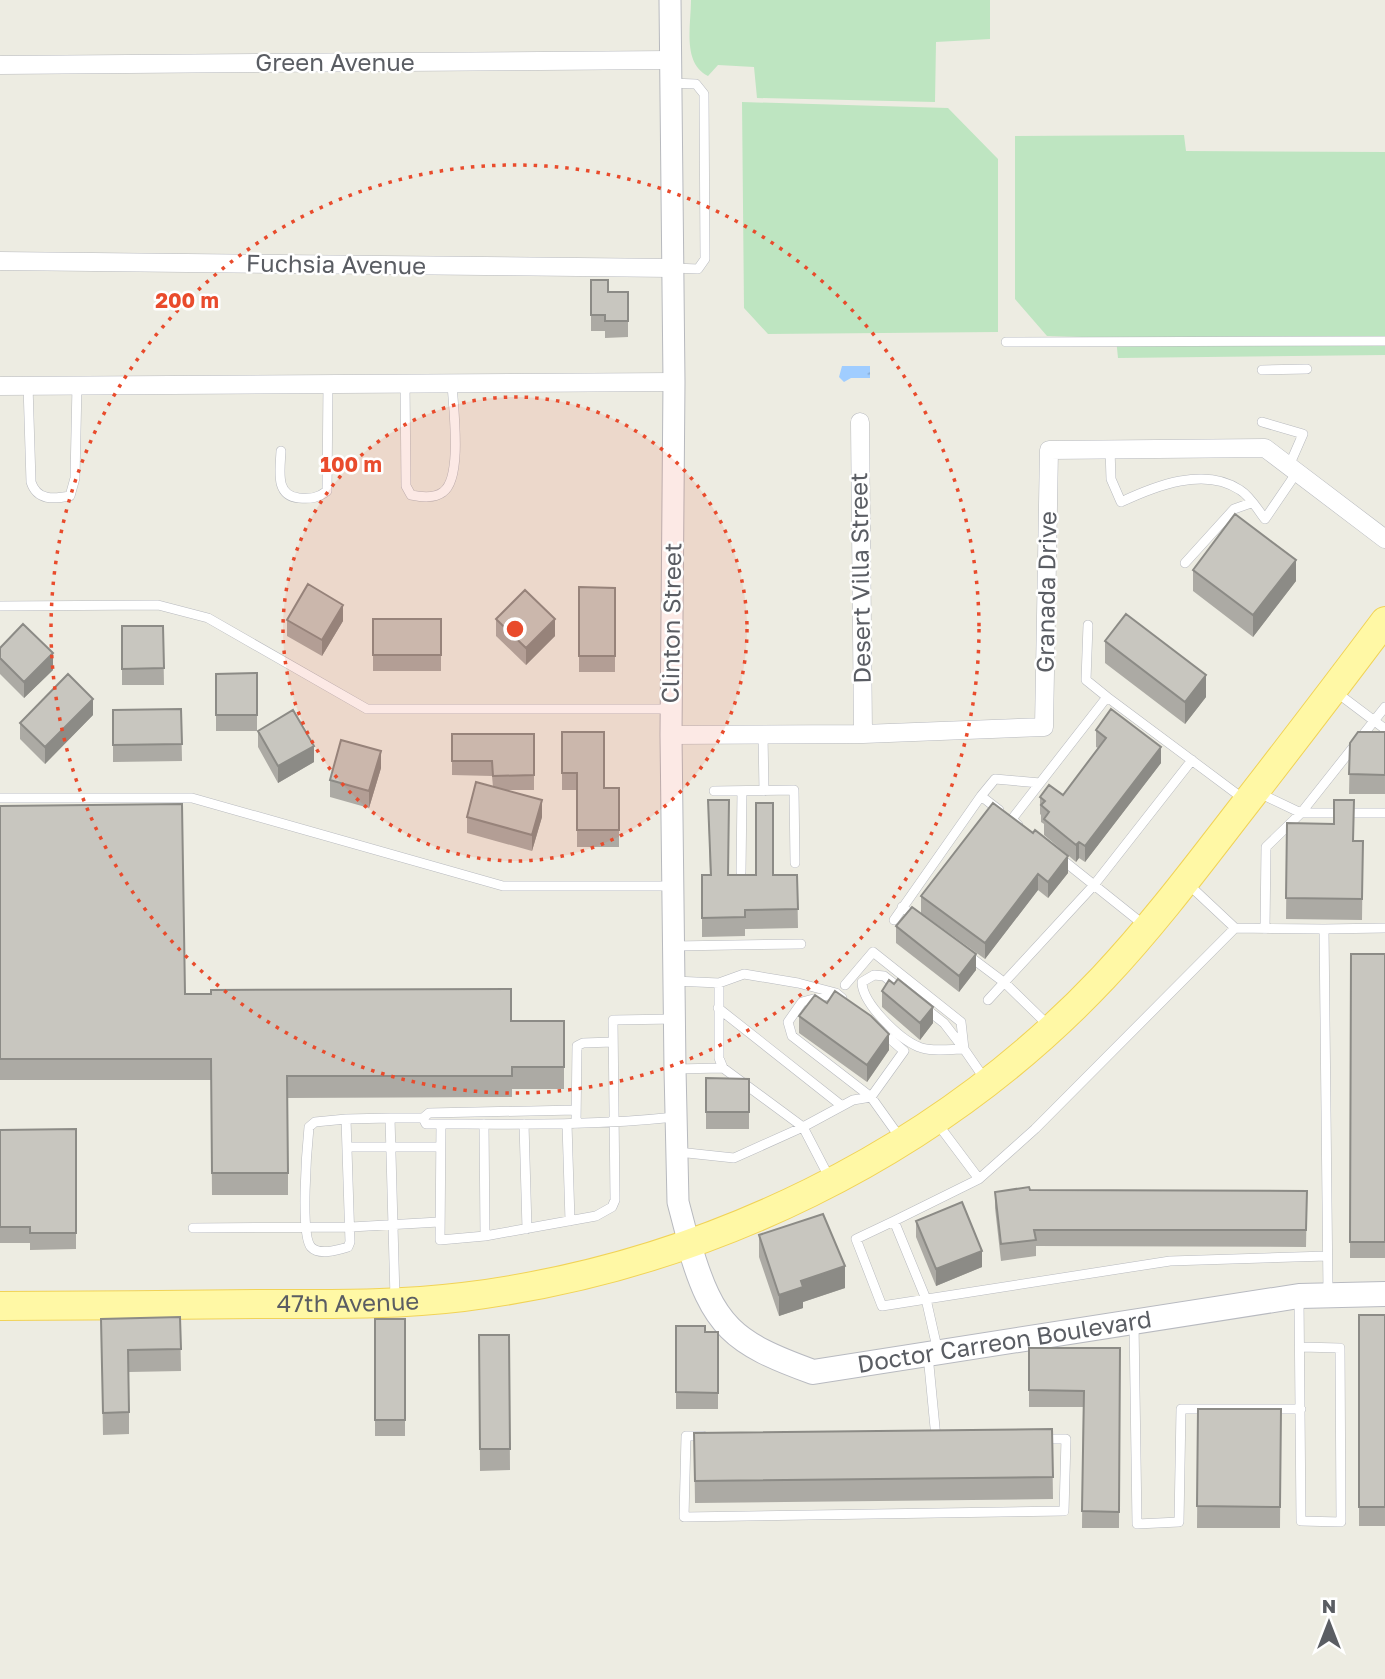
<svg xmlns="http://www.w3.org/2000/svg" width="1385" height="1679" font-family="'Golos Text',sans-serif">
	<defs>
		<pattern id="water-ripples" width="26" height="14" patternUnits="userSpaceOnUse" patternTransform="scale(1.75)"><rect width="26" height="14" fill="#a0cdff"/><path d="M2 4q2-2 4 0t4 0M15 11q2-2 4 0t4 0" fill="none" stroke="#85aad2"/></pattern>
	</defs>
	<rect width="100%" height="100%" fill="#edece2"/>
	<path fill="#bee5c1" d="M691,0H990V39L936,42L935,102L757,98L754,67L718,65L708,76C682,63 691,26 691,0Z
		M742,102L948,108L998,159V332L768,334L744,308Z
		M1184,135L1186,151L1385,152V355L1118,358L1116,338L1047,336L1015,299V136Z"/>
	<path fill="url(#water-ripples)" d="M842,366H870V378H851L844,382L839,377Z"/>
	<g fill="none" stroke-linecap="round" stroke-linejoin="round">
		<defs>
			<path id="service" d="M671,83L696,84L704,94L705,259L698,269L674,268
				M1006,342L1385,341
				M1262,370L1307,369
				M405,383L406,486L411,495C421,497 434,499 443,492C463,478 453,406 452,383
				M28,385L31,482C37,501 54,499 70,496L75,478L77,385
				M1262,422L1303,434L1289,466
				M1110,449L1111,479L1121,502C1155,486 1205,466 1240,490C1250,496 1258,510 1265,519L1297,472
				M281,451C280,471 275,496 299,498C311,499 318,498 327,491L328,384
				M1185,563L1234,509L1251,503
				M0,606L158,605L208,618L367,709H671
				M1088,625L1086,680L1107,697
				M1336,692L1385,729
				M763,735L764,791
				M714,791L794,790L795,863
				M1257,792L1301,813H1385
				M981,796L995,779L1040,783
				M0,798H192L503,886H671
				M1018,825L1012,819L1107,697L1245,800
				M1059,857L1144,925
				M741,872L742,791
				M1187,883L1235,928L1324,929L1328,1292
				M902,907L915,917
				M894,920L981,796L999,810
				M1265,929L1266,847L1301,813L1385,707
				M1324,929L1385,928
				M674,946L801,944
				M969,956L1005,983L1048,1025
				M874,975L884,976L944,1023L964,1049C951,1049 930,1052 919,1047C899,1039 862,1003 862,982Z
				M674,981L719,983L744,974L798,983L836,993L842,998
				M719,983V1058L723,1068L803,1127L853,1100L871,1097L901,1139
				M845,985L873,952L961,1022L964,1049L984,1078
				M836,993L802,1002L788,1022L792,1036L871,1097L904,1051L882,1032
				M988,1000L1094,885L1192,760
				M718,1008L842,1106
				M675,1069L723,1068
				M576,1110L429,1113L423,1118L426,1124C510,1124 592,1126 675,1117
				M390,1118H423
				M346,1119L315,1122L309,1127C307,1147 300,1235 311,1247C319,1256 338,1250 348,1247L350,1242L346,1119L390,1118L395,1298
				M937,1123L979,1179
				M441,1124L440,1240L485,1236L596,1216L612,1207L615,1200L613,1020L675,1019
				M484,1124L485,1236
				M524,1124L527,1229
				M567,1124L570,1221
				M576,1124L577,1046L583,1043L613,1042
				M348,1147H439
				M678,1152L734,1158L803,1127L830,1179
				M894,1221L856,1239L882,1306L1170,1261L1327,1256
				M193,1228L351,1227L439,1222
				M1299,1298L1301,1521L1341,1522L1340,1348L1301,1347
				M1134,1323L1137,1524L1179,1522L1181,1409H1301
				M938,1352L926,1299L894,1221L979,1179L1035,1129L1235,928
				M928,1355L936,1438H940
				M703,1436H686L684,1517L1064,1511L1066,1439H1041"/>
			<path id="minor" d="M0,65L671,60
				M0,261L672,268
				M0,386L674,382
				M860,422L863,734
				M671,735L863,734L1044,727L1049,450L1265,448L1385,539"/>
			<path id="tertiary" d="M670,0L674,382L671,735L675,1069L678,1202L689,1244"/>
			<g id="secondary">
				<path id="s1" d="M689,1244C713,1327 733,1343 813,1372L1299,1296L1385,1294"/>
			</g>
			<g id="primary">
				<path id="s2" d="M0,1306C88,1306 177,1305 265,1304C331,1304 397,1305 463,1297C703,1267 936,1155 1103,978C1152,926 1195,869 1239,812C1288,749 1337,685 1385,621"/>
			</g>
		</defs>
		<use href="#service" stroke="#b7b9be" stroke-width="10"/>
		<use href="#minor" stroke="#b7b9be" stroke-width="19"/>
		<use href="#tertiary" stroke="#b7b9be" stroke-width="23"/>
		<use href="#secondary" stroke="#b8bac0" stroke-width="26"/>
		<use href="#primary" stroke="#f1d357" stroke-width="30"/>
		<use href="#service" stroke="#fff" stroke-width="9"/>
		<use href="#minor" stroke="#fff" stroke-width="18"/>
		<use href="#tertiary" stroke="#fff" stroke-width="21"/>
		<use href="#secondary" stroke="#fff" stroke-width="24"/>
		<use href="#primary" stroke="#fff8a5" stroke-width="28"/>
	</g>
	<path fill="#acaaa4" d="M591,280L608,292H628V337L605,338V331H591Z
		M1193,570L1296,581L1253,637L1193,591Z
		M579,587L615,588V672H579Z
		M373,619H441V671H373Z
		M496,619L555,636L526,665L496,636Z
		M287,620L343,621L322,656L287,636Z
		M122,626H163L164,685H122Z
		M1105,641L1206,697L1185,724L1105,663Z
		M0,648L53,670L24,698L0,674Z
		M257,673V731H216V674Z
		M181,709L182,761L113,762V710Z
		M93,715L45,764L20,739V723Z
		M1096,730L1161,763L1085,862L1079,858L1076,862L1044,835V824L1041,822V815L1040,814V797L1063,795L1098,748L1096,747Z
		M258,731L314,762L278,783L258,747Z
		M562,732L604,788H619V847H577V790H562Z
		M1385,732V794H1349L1350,743Z
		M452,734H534V790H506L542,817L532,851L467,833V817L493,787L492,776L452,775Z
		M381,768L369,808L330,797V780Z
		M708,800L728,875H797L798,928L745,929V936L702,937V875H710Z
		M0,806L185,994L511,1021H564V1089H512V1097L288,1098V1195H212L211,1080H0Z
		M1287,823L1353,841H1363L1362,920L1286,919Z
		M1033,833L1068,873L1048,898L1038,890L985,959L921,913V896Z
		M896,926L976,970L959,992L896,943Z
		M1351,954H1385V1258H1350Z
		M882,991L933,1023L920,1040L882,1007Z
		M799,1016L889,1050L867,1082L799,1033Z
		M706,1078L749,1079V1129H706Z
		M76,1129V1249L30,1250V1243H0V1130Z
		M1030,1190L1307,1191L1306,1247L1036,1246V1256L1001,1261L995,1208V1192Z
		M916,1221L982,1267L936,1286L916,1237Z
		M759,1235L845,1288L803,1302V1308L779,1316L759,1257Z
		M1359,1315H1385V1526H1359Z
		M180,1317L181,1371L129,1372V1434L103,1435L101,1319Z
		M375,1319H405V1436H375Z
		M676,1326L705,1332H718V1409H676Z
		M479,1335H509L510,1470L480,1471Z
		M1029,1348H1120L1119,1528H1082L1083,1407H1029Z
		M1198,1409H1281L1280,1528H1197Z
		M1052,1429L1053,1499L695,1503L694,1433Z"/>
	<path fill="#8c8b86" d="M1296,560V581L1253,637V615Z
		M343,605V621L322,656V640Z
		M555,619V636L526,665V648Z
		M53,653V670L24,698V682Z
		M1206,675V697L1185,724V702Z
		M93,699V715L45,764V747Z
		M314,746V762L278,783V766Z
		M1161,747V763L1085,862V846Z
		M381,751V768L369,808V791Z
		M542,800V817L532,851V835Z
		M1079,842V858L1076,862V845Z
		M1068,856V873L1048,898V882Z
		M1038,874V890L985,959V943Z
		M976,954V970L959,992V976Z
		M933,1007V1023L920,1040V1023Z
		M889,1034V1050L867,1082V1065Z
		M982,1251V1267L936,1286V1269Z
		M845,1266V1288L803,1302V1308L779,1316V1295L801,1281Z"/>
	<path fill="#c8c6bf" stroke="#8c8b86" stroke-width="2" d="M591,280H608V292H628V321H605V315H591Z
		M1235,514L1296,560L1253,615L1193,570Z
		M308,584L343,605L322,640L287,620Z
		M579,587L615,588V656H579Z
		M525,590L555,619L526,648L496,619Z
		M1126,614L1206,675L1185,702L1105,641Z
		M373,619H441V655H373Z
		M23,624L53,653L24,682L0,658V648Z
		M122,626H163L164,668L122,669Z
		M257,673V715H216V674Z
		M68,674L93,699L45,747L20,723Z
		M181,709L182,744L113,745V710Z
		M1111,709L1161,747L1085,846L1079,842L1076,845L1044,819L1049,812L1041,805L1045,801L1040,797L1049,785L1063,795L1106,738L1096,730Z
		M293,710L314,746L278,766L258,731Z
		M562,732H604V788H619V830H577V773H562Z
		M1358,732H1385V775L1349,774L1350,743Z
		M452,734H534V775L493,776L492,761H452Z
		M341,740L381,751L369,791L330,780Z
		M476,782L542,800L532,835L467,817Z
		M708,800H729L728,875H756V803H773V875H797L798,909L745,910V917L702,918V875H711Z
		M1334,800H1354L1353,841H1363L1362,899L1286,898L1287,823L1334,824Z
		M993,803L1033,833L1035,830L1068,856L1048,882L1038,874L985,943L921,896Z
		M182,804L185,994H211V990L511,989V1021H564V1067H512V1076H287L288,1173H212L211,1059H0V806Z
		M912,907L976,954L959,976L896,926Z
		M1351,954H1385V1242H1350Z
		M898,979L933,1007L920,1023L882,991L889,980L894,984Z
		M835,991L871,1016L889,1034L867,1065L799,1016L815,995L827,1003Z
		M706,1078L749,1079V1112H706Z
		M76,1129V1233H30V1227H0V1130Z
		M1029,1187L1030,1190L1307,1191L1306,1230H1034L1036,1240L1001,1244L995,1192Z
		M962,1202L982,1251L936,1269L916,1221Z
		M823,1214L845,1266L801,1281L803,1287L779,1295L759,1235Z
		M1359,1315H1385V1507H1359Z
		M180,1317L181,1349L128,1350L129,1412L103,1413L101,1319Z
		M375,1319H405V1420H375Z
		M676,1326H705V1332H718V1393L676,1392Z
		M479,1335H509L510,1449H480Z
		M1029,1348H1120L1119,1512L1082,1511L1084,1391L1029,1390Z
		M1198,1409H1281L1280,1507L1197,1506Z
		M1052,1429L1053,1477L695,1481L694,1433Z"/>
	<circle cx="515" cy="629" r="232" fill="#e94b2c" fill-opacity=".12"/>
	<g fill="none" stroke="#e94b2c" stroke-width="3.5" stroke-dasharray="3.5 7">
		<circle cx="515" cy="629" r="232"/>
		<circle cx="515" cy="629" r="464"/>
	</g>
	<g text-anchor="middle" stroke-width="5" stroke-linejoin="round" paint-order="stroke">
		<g font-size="24" fill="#5a5d63" stroke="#fff">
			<text x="335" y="71">Green Avenue</text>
			<text transform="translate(336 265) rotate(1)" y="8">Fuchsia Avenue</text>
			<text transform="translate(861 578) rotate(-91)" y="8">Desert Villa Street</text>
			<text transform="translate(1047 592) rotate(-89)" y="8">Granada Drive</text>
			<text transform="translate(672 623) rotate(-89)" y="8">Clinton Street</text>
			<text dy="8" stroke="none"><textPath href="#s2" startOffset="348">47th Avenue</textPath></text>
			<text dy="8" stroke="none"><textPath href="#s1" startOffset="383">Doctor Carreon Boulevard</textPath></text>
		</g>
	</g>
	<circle cx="515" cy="629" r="10" fill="#e94b2c" stroke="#fff" stroke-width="3.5"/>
	<g font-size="21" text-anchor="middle" font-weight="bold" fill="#e94b2c" stroke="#fff" stroke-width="5" stroke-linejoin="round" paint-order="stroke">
		<text x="187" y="308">200 m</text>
		<text x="351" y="472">100 m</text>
	</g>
	<g transform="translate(1329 1623)" stroke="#ffffff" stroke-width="5" paint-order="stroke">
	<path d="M0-5L12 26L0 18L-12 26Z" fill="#5a5d63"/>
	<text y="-10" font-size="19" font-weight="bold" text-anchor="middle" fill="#5a5d63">N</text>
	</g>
</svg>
